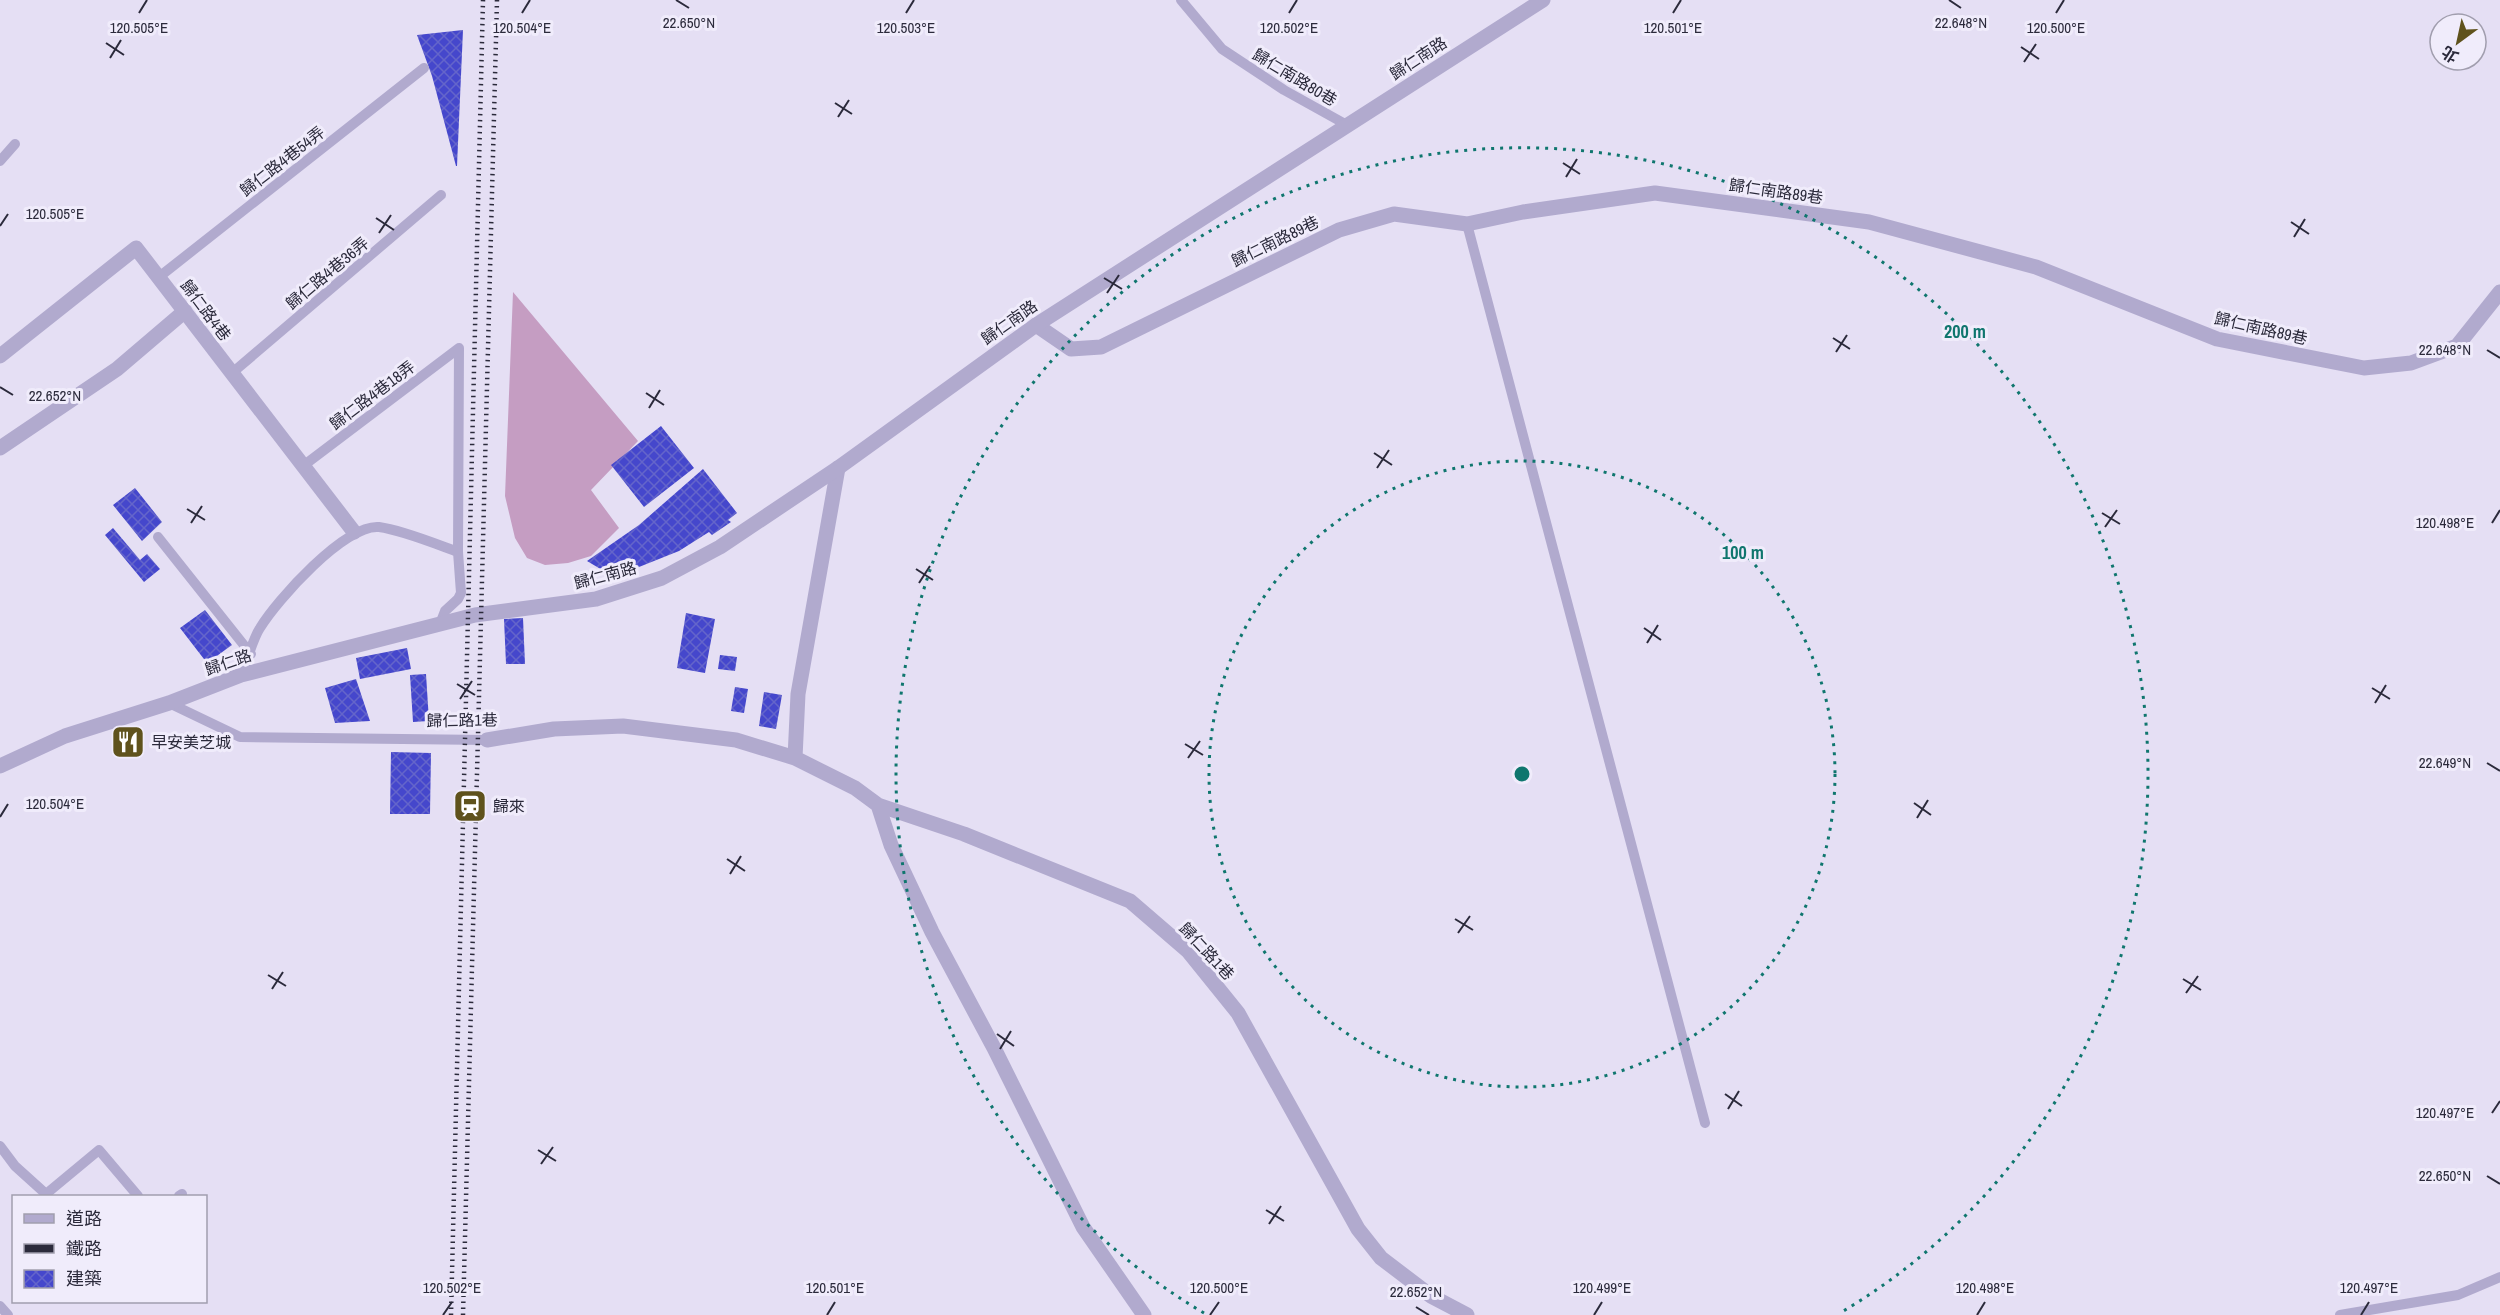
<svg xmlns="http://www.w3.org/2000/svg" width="2500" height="1315" font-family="'Archivo Narrow','Noto Sans TC',sans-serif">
	<defs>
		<pattern id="building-cross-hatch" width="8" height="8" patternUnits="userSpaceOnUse" patternTransform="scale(1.5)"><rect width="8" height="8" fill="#4547cc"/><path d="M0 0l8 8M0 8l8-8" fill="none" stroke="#6465ca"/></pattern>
	</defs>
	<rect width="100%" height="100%" fill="#e5dff4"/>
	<path fill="#c59dc2" d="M513,292L638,441L591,490L619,528L591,556L568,563L545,565L527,558L515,538L505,496Z"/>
	<path fill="url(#building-cross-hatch)" d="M463,30L457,166H456L432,76L417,35Z
		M661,426L694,468L644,507L611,465Z
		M703,469L737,513L728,520L731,522L712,535L709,532L679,551L614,577L587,561L639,525Z
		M135,488L162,522L142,541L113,505Z
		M113,528L140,560L147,554L160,569L144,582L105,535Z
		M205,610L232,645L207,663L180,628Z
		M686,613L715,619L705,673L677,668Z
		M523,618L525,664H506L504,619Z
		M407,648L411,669L360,679L356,658Z
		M720,655L737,657L735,671L718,669Z
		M426,674L429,721L413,722L410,675Z
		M356,679L370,721L335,723L325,688Z
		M735,687L748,689L744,713L731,711Z
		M764,692L782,695L776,729L759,726Z
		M391,752L431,753L430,814H390Z"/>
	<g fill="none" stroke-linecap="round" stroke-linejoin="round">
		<path stroke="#b1aace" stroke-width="10" d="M1181,0L1222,49L1284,90L1347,125
			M0,161L15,144
			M1467,224L1705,1123
			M159,277L424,68
			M232,373L441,195
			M303,466L459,348
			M158,537L251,654
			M440,624L445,611L458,599L461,593L458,552L459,348
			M241,675C247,662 253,638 260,628C277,600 345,524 379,527C402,530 436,544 458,552
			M169,703L240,737L487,740
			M0,1146L15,1166L46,1194L99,1150L138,1196
			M179,1196L182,1194
			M0,1306L8,1315
			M2340,1315L2458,1295L2500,1277"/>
		<path stroke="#b1aace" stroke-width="15" d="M1036,325L1071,349L1101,347L1339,230L1394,214L1467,224L1523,212L1655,193L1869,222L2036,267L2217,339L2364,368L2411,363L2457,346L2500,292
			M0,356L136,248L354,532
			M0,448L117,369L185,311
			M838,468L798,694L795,758L855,788L878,805L964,834L1130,901L1188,951L1238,1013L1358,1229L1381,1258L1431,1296L1467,1315
			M487,740L554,729L623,726L736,740L795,758
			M878,805L891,845L932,932L994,1048L1083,1227L1144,1315"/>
		<path stroke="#b1aace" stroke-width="15" d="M0,766L65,736L169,703L241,675L475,615L596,599L662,578L720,547L838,468L1036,325L1543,0"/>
		<path stroke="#2b2a3b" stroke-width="4.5" stroke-dasharray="1.5 4.5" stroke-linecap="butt" d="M451,1315L483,0
			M463,1315L497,0"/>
	</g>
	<path fill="none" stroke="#2b2a3b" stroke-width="2" d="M676,0L689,8M1949,0L1961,8M139,13L147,0M522,13L530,0M906,13L914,0M1289,13L1297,0M1673,13L1681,0M2056,13L2064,0M106,43L124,55M2021,47L2039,59M110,58L121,40M2024,62L2036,44M835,103L852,114M838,117L849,100M1563,163L1580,174M1566,177L1577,159M376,218L394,230M2291,222L2309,234M0,226L8,214M379,233L391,215M2294,237L2305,219M1104,278L1122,289M1107,293L1119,275M1833,338L1850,349M2487,350L2500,358M1836,352L1847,335M0,387L13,395M646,393L664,405M649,408L660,390M1374,453L1392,465M1377,468L1389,450M187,509L205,520M2102,513L2120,524M191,523L202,506M2492,523L2500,510M2105,527L2117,510M916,569L933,580M919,583L930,566M1644,628L1661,640M1647,643L1658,625M457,684L475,695M2372,688L2390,699M460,699L472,681M2375,703L2386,685M1185,744L1203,755M1188,758L1200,741M2487,763L2500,771M1914,803L1931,815M0,817L8,804M1917,818L1928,800M727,859L745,871M730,874L741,856M1455,919L1473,930M1458,933L1470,916M268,975L286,986M2183,979L2201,990M272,989L283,972M2186,993L2198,976M997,1034L1014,1046M1000,1049L1011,1031M1725,1094L1742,1106M1728,1109L1739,1091M2492,1113L2500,1101M538,1150L556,1161M541,1164L553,1147M2487,1176L2500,1184M1266,1210L1284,1221M1269,1224L1281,1206M1416,1307L1429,1315M443,1315L452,1302M827,1315L835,1302M1210,1315L1219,1302M1594,1315L1602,1302M1977,1315L1985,1302M2361,1315L2369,1302"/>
	<g fill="none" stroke="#0f766e" stroke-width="3" stroke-dasharray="3 6">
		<circle cx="1522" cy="774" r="313"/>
		<path d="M1204 1313A626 626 0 1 1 1840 1313"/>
	</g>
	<defs>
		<symbol id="restaurant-square" viewBox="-11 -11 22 22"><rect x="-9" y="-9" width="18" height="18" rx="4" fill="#5f521c" stroke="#f0ecfb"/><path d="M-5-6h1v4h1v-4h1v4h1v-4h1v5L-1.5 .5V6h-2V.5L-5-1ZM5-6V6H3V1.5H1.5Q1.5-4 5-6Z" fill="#fff"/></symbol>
		<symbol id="station-square" viewBox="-11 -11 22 22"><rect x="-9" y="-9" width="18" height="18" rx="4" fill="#5f521c" stroke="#f0ecfb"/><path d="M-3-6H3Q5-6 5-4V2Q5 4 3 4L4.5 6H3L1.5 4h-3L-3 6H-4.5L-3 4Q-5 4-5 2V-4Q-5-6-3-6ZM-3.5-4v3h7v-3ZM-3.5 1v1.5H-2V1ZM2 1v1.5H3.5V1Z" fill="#fff"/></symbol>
	</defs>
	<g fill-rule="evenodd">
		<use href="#restaurant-square" x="109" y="723" width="38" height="38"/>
		<use href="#station-square" x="451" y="787" width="38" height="38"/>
	</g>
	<g text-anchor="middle" stroke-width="6" stroke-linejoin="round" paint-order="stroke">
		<g font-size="16" fill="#2b2a3b" stroke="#f0ecfb">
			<text transform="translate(1418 58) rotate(-33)" y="6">歸仁南路</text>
			<text transform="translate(1295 77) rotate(31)" y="6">歸仁南路80巷</text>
			<text transform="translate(282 161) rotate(-38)" y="6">歸仁路4巷54弄</text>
			<text transform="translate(1776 191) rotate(8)" y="6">歸仁南路89巷</text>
			<text transform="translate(1275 241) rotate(-26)" y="6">歸仁南路89巷</text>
			<text transform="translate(327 273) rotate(-40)" y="6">歸仁路4巷36弄</text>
			<text transform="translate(206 310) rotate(53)" y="6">歸仁路4巷</text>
			<text transform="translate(1009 322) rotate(-35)" y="6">歸仁南路</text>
			<text transform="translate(2261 328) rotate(13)" y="6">歸仁南路89巷</text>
			<text transform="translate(372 395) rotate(-37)" y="6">歸仁路4巷18弄</text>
			<text transform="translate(605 575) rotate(-15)" y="6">歸仁南路</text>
			<text transform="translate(228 662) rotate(-19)" y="6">歸仁路</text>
			<text transform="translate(462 720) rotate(-1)" y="6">歸仁路1巷</text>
			<text transform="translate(1207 951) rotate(47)" y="6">歸仁路1巷</text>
		</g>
		<g font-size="16" fill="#2b2a3b" stroke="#f0ecfb" text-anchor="start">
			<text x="151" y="748">早安美芝城</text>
			<text x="493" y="812">歸來</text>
		</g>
	</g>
	<g font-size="15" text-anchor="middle" fill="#2b2a3b" stroke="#f0ecfb" stroke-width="6" stroke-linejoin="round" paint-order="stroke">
		<text x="689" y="28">22.650°N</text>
		<text x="1961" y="28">22.648°N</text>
		<text x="139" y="33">120.505°E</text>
		<text x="522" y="33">120.504°E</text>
		<text x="906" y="33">120.503°E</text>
		<text x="1289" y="33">120.502°E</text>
		<text x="1673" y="33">120.501°E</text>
		<text x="2056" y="33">120.500°E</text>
		<text x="55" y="219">120.505°E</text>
		<text x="2445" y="355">22.648°N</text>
		<text x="55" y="401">22.652°N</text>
		<text x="2445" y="528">120.498°E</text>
		<text x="2445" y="768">22.649°N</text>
		<text x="55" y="809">120.504°E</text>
		<text x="2445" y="1118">120.497°E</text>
		<text x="2445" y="1181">22.650°N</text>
		<text x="452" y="1293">120.502°E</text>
		<text x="835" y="1293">120.501°E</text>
		<text x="1219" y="1293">120.500°E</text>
		<text x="1602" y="1293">120.499°E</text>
		<text x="1985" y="1293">120.498°E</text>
		<text x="2369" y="1293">120.497°E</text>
		<text x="1416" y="1297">22.652°N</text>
	</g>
	<circle cx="1522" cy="774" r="9" fill="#0f766e" stroke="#f0ecfb" stroke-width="3"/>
	<g font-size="18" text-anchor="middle" font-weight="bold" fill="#0f766e" stroke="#f0ecfb" stroke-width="6" stroke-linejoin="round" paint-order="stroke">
		<text x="1965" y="338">200 m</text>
		<text x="1743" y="559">100 m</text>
	</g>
	<rect x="12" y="1195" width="195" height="108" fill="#f0ecfb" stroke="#a19eae" stroke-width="1.5"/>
	<rect x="24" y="1214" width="30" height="9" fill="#b1aace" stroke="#a19eae" stroke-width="1.5"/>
	<text x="66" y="1225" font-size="18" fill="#2b2a3b">道路</text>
	<rect x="24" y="1244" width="30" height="9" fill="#2b2a3b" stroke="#a19eae" stroke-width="1.5"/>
	<text x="66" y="1255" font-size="18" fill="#2b2a3b">鐵路</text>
	<rect x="24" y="1270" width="30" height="18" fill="url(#building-cross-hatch)" stroke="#a19eae" stroke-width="1.5"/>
	<text x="66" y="1285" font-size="18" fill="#2b2a3b">建築</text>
	<g transform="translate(2458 42) rotate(213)"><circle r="28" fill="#f0ecfb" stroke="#a19eae" stroke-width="1.5"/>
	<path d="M0-4.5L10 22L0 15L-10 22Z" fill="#5f521c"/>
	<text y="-9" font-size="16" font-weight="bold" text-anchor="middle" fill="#2b2a3b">北</text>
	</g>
</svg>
